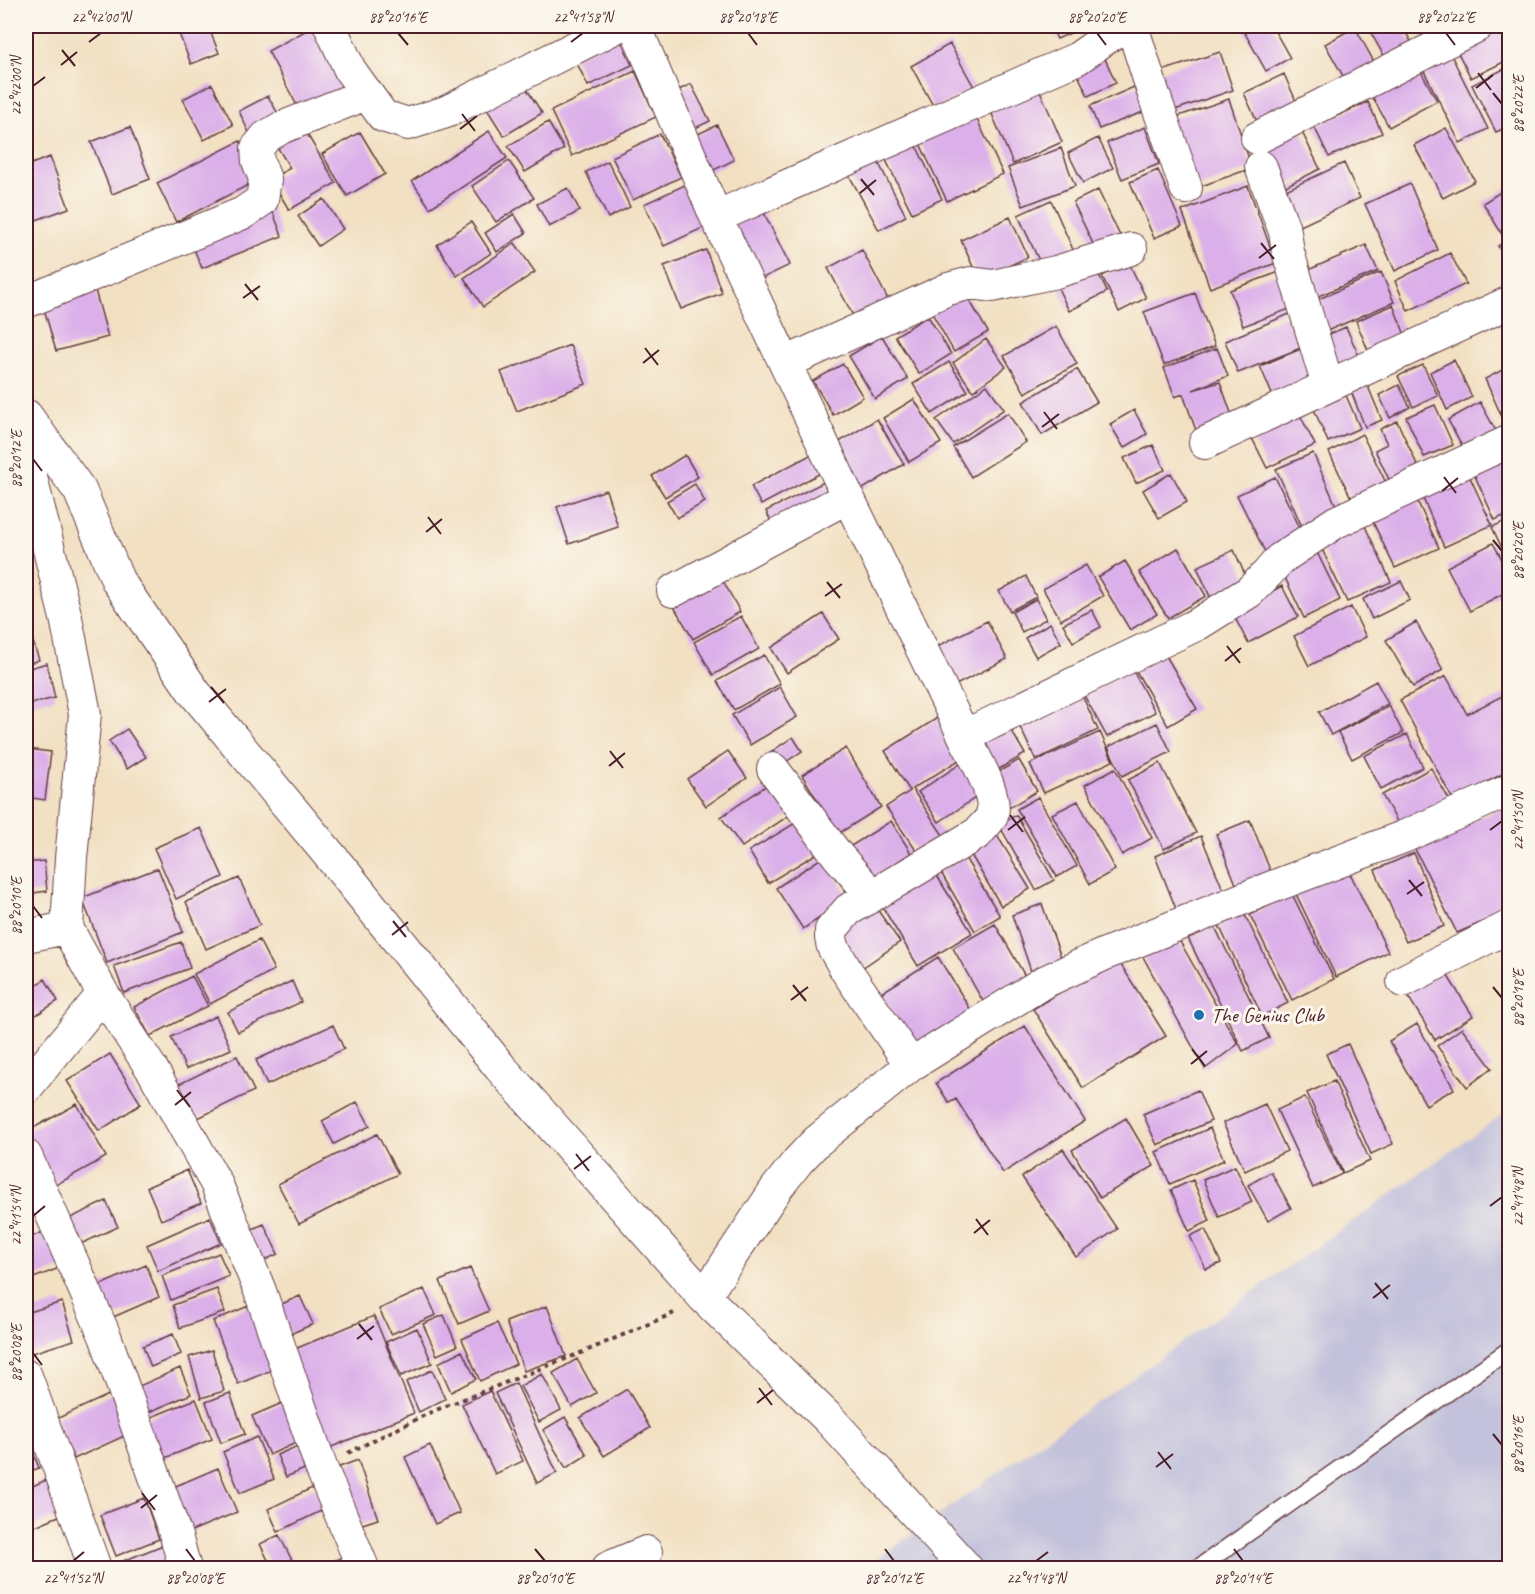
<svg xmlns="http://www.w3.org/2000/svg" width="1535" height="1594" font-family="Caveat,sans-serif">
	<rect width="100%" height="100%" fill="#fbf7ec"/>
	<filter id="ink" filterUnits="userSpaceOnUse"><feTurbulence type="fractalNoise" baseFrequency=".0167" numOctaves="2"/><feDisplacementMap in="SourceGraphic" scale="12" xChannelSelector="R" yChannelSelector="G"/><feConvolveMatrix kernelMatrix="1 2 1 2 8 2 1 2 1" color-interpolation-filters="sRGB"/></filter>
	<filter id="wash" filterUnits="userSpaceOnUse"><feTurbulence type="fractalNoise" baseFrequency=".008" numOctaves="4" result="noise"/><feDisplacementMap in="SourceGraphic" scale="24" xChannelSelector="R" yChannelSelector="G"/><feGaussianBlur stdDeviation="1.35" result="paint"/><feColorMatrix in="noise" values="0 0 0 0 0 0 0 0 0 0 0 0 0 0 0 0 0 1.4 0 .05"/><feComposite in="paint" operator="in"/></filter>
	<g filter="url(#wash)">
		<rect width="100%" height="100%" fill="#f2e0c2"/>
		<path fill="#c3c1db" d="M1509,1110V1568H864Z"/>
		<g id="blocks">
			<path fill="#dbafe9" d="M176,26H208L219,53L191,64Z
				M314,26H319L352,85L301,113L268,51Z
				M1051,26H1086L1057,39Z
				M1241,26H1272L1290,58L1266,71Z
				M1367,26H1402L1415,48L1388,63Z
				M1418,26H1444L1422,36Z
				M1502,26H1510V59L1471,78L1456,49Z
				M1355,27L1380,73L1351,90L1325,44Z
				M619,36L632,65L588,86L574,57Z
				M950,44L974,87L935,109L911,66Z
				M1101,50L1116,83L1088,96L1073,64Z
				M1220,52L1233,90L1169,112L1156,73Z
				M1450,53L1488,129L1460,143L1422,67Z
				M1510,66V126L1496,132L1472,85Z
				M1419,68L1437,101L1389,127L1371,94Z
				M635,71L656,117L572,156L551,111Z
				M1284,74L1300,110L1260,128L1244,93Z
				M523,83L542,113L504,136L485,106Z
				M212,84L233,125L204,140L183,99Z
				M691,84L710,121L685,133L667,96Z
				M1141,84L1151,109L1099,129L1090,106Z
				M1038,86L1062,142L1013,164L989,107Z
				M268,96L281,119L250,135L239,111Z
				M1229,99L1252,168L1193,189L1170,119Z
				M1368,102L1382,133L1329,157L1314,126Z
				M972,109L1003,174L947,201L916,135Z
				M548,122L564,149L525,172L508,146Z
				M717,125L734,160L704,175L687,139Z
				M1299,126L1320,169L1282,188L1261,145Z
				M130,127L150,179L112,194L91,142Z
				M1145,127L1159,164L1122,179L1107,143Z
				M1446,128L1475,181L1443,198L1414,145Z
				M304,129L336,183L289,210L271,179L290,168L276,145Z
				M489,131L507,158L430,208L412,181Z
				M360,132L385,174L347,196L322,154Z
				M660,134L681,177L633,200L612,157Z
				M912,137L942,199L912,213L882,152Z
				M1098,138L1113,168L1083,183L1068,153Z
				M240,141L260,179L176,222L157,183Z
				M1061,148L1075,186L1023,206L1008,168Z
				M50,157L69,208L28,223L26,215V166Z
				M877,160L906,216L879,230L849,175Z
				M509,161L534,198L496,222L472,186Z
				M608,161L630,207L608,218L586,172Z
				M1344,163L1360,198L1292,230L1275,195Z
				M1158,170L1182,226L1154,238L1130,182Z
				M687,184L707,226L664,246L644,204Z
				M1410,184L1438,250L1395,271L1365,204Z
				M1248,186L1276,263L1210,288L1182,211Z
				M1510,186V232L1503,236L1483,203Z
				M568,188L580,211L549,227L537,204Z
				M1098,190L1122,240L1097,252L1073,202Z
				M324,199L343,229L318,246L298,216Z
				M1051,200L1074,252L1042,267L1018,215Z
				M271,207L282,236L202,268L190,240Z
				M763,211L790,265L754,282L729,228Z
				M514,214L526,233L497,252L485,233Z
				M1010,217L1028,257L979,280L961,240Z
				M471,222L491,253L457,276L437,245Z
				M1510,240V267L1498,246Z
				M515,243L535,272L483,307L464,278Z
				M1366,245L1378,271L1316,297L1306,271Z
				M706,250L722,293L681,309L664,266Z
				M862,250L892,307L858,325L828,268Z
				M1450,253L1466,284L1408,311L1395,281Z
				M1129,263L1146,298L1119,312L1102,276Z
				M1095,267L1107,292L1069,311L1057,286Z
				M1282,271L1295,307L1243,326L1230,290Z
				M1381,272L1394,302L1327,331L1314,301Z
				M95,290L108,337L56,351L43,305Z
				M1195,293L1215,346L1164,365L1144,312Z
				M966,294L988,332L954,352L932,313Z
				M1393,305L1409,345L1372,360L1356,321Z
				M1299,310L1313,343L1238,373L1225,341Z
				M928,316L951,354L919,374L895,336Z
				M1056,326L1077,364L1025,393L1004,356Z
				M1346,327L1363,365L1337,376L1320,338Z
				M882,336L908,379L875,399L849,356Z
				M986,339L1006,367L973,391L953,363Z
				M570,345L586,384L517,411L501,372Z
				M1308,346L1325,386L1277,406L1260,366Z
				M1217,348L1228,376L1193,390L1220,382L1235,424L1198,436L1183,394L1175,397L1164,368Z
				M1454,360L1472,397L1447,410L1430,372Z
				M949,362L968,391L932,414L913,384Z
				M843,364L863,397L833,415L813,381Z
				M1423,365L1438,396L1413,407L1398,376Z
				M1510,366V435L1485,379Z
				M1077,369L1097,402L1042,435L1023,402Z
				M1367,384L1382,420L1365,427L1351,391Z
				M987,385L1004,409L953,444L936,420Z
				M1399,385L1410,407L1390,418L1379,395Z
				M1345,393L1360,428L1328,442L1313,407Z
				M914,399L941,443L909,462L883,418Z
				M1480,402L1502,442L1470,460L1448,420Z
				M1435,405L1453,445L1424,457L1406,417Z
				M1134,410L1147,434L1124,448L1110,424Z
				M1008,413L1026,442L971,477L953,447Z
				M1300,415L1315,445L1267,468L1252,438Z
				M877,419L904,464L858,492L831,447Z
				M1397,421L1425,482L1397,496L1375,450L1387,444L1380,429Z
				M1362,434L1391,493L1357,510L1329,452Z
				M1153,445L1165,470L1136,483L1124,458Z
				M818,451L828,469L761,505L751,486Z
				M1313,453L1341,517L1305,533L1276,469Z
				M685,455L698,477L665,497L652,476Z
				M1510,456V513L1495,520L1474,474Z
				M1171,473L1187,502L1159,518L1143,490Z
				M1469,475L1492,525L1444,547L1422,496Z
				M1275,477L1305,538L1267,556L1237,495Z
				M826,481L834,497L774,528L766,511Z
				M695,484L705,502L677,518L667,501Z
				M606,490L618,527L569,544L557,507Z
				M1414,494L1439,548L1395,568L1369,514Z
				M1510,519V565L1492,527Z
				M1364,524L1391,582L1347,602L1320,545Z
				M1493,543L1510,574V590L1470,611L1447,567Z
				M1314,546L1340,600L1304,618L1279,565Z
				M1178,548L1206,596L1168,618L1139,572Z
				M1234,550L1250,586L1212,601L1197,567Z
				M1125,561L1157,614L1130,630L1098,577Z
				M1086,565L1103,596L1061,620L1043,589Z
				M1026,576L1036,597L1010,611L999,591Z
				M721,577L740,612L693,639L673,605Z
				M1401,581L1410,600L1372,619L1363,599Z
				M1282,586L1298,617L1248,643L1232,612Z
				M1036,599L1046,619L1022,632L1012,612Z
				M1351,607L1366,637L1309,666L1294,636Z
				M1092,610L1101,627L1073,642L1063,624Z
				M823,614L839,639L787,673L771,648Z
				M741,616L759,649L713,675L694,642Z
				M987,621L1007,659L948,689L928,651Z
				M1416,622L1443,670L1413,687L1386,640Z
				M27,623L39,660L26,664V624Z
				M1050,623L1061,643L1036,657L1025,638Z
				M1165,654L1197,709L1168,726L1136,671Z
				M764,655L780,684L734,710L717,681Z
				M47,663L55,698L26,705V669Z
				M1132,669L1155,712L1107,737L1084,695Z
				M1446,676L1467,714L1510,692V770L1453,800L1400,700Z
				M1376,681L1388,704L1331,735L1319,712Z
				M780,687L797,717L750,745L732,715Z
				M1081,693L1098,730L1036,760L1018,723Z
				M1389,706L1403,733L1352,759L1338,732Z
				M942,715L967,755L912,789L945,838L920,856L886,807L910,791L885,751Z
				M1007,723L1025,754L989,775L971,744Z
				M1157,723L1171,752L1122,776L1108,747Z
				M127,729L146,757L127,769L109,741Z
				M1100,732L1113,761L1044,793L1030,764Z
				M1407,734L1423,767L1381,789L1364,756Z
				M793,737L802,751L774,770L765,756Z
				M846,748L881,807L838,834L802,775Z
				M28,749L51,752L45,800L26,797V769Z
				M728,751L747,778L706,806L687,779Z
				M1019,760L1037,791L1007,809L988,778Z
				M963,762L984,792L939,822L918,792Z
				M1160,763L1196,833L1164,849L1128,780Z
				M1115,768L1152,838L1122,855L1085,785Z
				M1431,768L1451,803L1402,830L1382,795Z
				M770,783L791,814L742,847L721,817Z
				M1038,797L1077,866L1057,877L1017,809Z
				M1078,801L1115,870L1090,884L1052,814Z
				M1506,806L1510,813V910L1457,933L1414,847Z
				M1016,815L1054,880L1036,890L999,825Z
				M1250,820L1272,875L1238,889L1216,834Z
				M891,821L911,853L867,882L846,849Z
				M797,822L816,854L768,883L749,851Z
				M992,827L1030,889L1001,906L964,843Z
				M201,828L223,877L176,899L154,848Z
				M1201,836L1225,894L1178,914L1155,856Z
				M1414,853L1444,926L1406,942L1375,870Z
				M964,856L1000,916L975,931L940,871Z
				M823,857L850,898L803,929L776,888Z
				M44,861L47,891L27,894L26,863Z
				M158,868L183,932L107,963L82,898Z
				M1348,869L1388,952L1336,977L1296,894Z
				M934,871L972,933L918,966L880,903Z
				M239,878L260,925L206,949L186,902Z
				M1292,894L1334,979L1292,1000L1250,915Z
				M872,902L900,942L862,968L834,927Z
				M1042,904L1062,960L1031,971L1012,915Z
				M1240,905L1288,1003L1262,1016L1215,917Z
				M995,924L1028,981L985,1005L953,948Z
				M1214,925L1269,1038L1243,1051L1188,938Z
				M1174,931L1238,1044L1205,1069L1137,946Z
				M259,940L274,970L210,1004L194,974Z
				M181,942L190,968L124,993L114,966Z
				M938,957L974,1015L917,1051L881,993Z
				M1116,957L1166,1036L1083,1088L1033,1009Z
				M1444,970L1473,1016L1435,1040L1406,993Z
				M192,976L208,1006L150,1036L134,1007Z
				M45,979L58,1001L30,1019L26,1011V991Z
				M292,981L301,1002L238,1032L228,1012Z
				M216,1016L231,1049L186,1069L171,1037Z
				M1417,1024L1454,1089L1426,1105L1389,1041Z
				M333,1025L344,1049L267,1085L256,1060Z
				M1025,1026L1085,1121L1003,1173L956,1099L949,1103L936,1083Z
				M1462,1028L1492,1068L1467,1087L1437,1046Z
				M1348,1044L1393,1144L1371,1154L1326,1054Z
				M110,1054L141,1104L99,1131L67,1081Z
				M237,1056L254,1091L194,1120L177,1085Z
				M1334,1081L1370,1161L1343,1173L1307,1093Z
				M1198,1090L1211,1121L1157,1145L1143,1114Z
				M1305,1097L1342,1174L1313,1188L1277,1110Z
				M357,1102L370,1126L334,1144L322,1121Z
				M77,1104L106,1157L52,1187L26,1140V1132Z
				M1265,1104L1287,1151L1245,1171L1223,1123Z
				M1126,1118L1154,1166L1100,1198L1072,1150Z
				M1210,1128L1224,1160L1170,1184L1156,1152Z
				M377,1134L398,1174L299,1224L278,1184Z
				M1063,1149L1117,1229L1076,1257L1022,1177Z
				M1235,1166L1252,1202L1219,1217L1203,1180Z
				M187,1170L201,1203L161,1220L147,1187Z
				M1271,1172L1291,1208L1268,1221L1248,1185Z
				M1193,1180L1210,1221L1189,1231L1171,1190Z
				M106,1201L118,1227L74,1247L62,1222Z
				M210,1217L221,1243L158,1271L147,1245Z
				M264,1224L278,1254L261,1262L247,1231Z
				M53,1228L67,1265L26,1281V1239Z
				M1205,1229L1221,1263L1206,1269L1190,1236Z
				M219,1253L229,1276L171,1300L162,1276Z
				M146,1265L159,1297L102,1322L89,1290Z
				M470,1268L489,1311L459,1324L440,1281Z
				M217,1289L225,1312L180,1328L173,1305Z
				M424,1289L436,1315L391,1334L379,1309Z
				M300,1296L313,1324L290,1334L277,1306Z
				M62,1302L74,1340L26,1355V1313Z
				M253,1304L279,1367L238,1384L213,1321Z
				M547,1306L566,1356L524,1371L506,1322Z
				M444,1315L457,1346L437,1355L423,1324Z
				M374,1316L414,1413L329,1448L290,1351Z
				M497,1323L516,1364L480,1381L462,1339Z
				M417,1328L432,1363L401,1376L386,1342Z
				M173,1334L181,1354L151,1367L143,1346Z
				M212,1350L224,1391L201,1398L189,1357Z
				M462,1351L476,1379L451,1392L438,1363Z
				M577,1359L596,1393L572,1407L553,1373Z
				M180,1368L191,1394L142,1415L130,1390Z
				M432,1370L445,1399L419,1412L406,1382Z
				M542,1374L561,1410L539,1422L520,1386Z
				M516,1383L557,1473L537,1483L495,1393Z
				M627,1389L650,1428L604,1456L580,1418Z
				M490,1391L523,1461L495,1474L462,1404Z
				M113,1393L131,1433L74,1459L56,1419Z
				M230,1393L245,1434L221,1443L206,1402Z
				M196,1399L212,1439L155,1462L139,1422Z
				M289,1400L305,1439L269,1455L252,1416Z
				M565,1417L587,1455L566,1468L543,1430Z
				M26,1433L39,1468L26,1473Z
				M257,1437L274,1479L240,1493L223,1452Z
				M305,1443L314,1465L286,1477L277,1455Z
				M430,1445L460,1513L435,1524L405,1457Z
				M358,1460L378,1519L353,1527L334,1469Z
				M218,1468L237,1512L182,1535L164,1491Z
				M46,1480L61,1515L26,1530V1489Z
				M314,1487L325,1509L278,1532L268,1509Z
				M144,1498L159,1539L116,1556L100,1515Z
				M279,1535L296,1568H272L260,1544Z
				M168,1543L178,1568H114L113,1565Z
				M348,1555L353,1568H315Z"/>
		</g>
	</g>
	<g filter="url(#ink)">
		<use href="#blocks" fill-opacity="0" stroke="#633c42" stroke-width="1.5"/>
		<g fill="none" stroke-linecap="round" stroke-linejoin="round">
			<defs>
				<path id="lane" d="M1198,1568L1510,1349"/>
				<path id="street" d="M330,26L350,70L383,116L408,124L446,112L618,26
					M635,26L716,217L848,497L964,736C973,755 998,794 992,815C990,821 982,827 978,833L848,910L831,930V938L833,947L846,970L911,1065
					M1132,26L1154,95L1186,188
					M1257,138L1477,26
					M1261,167L1285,232L1288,252L1328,386
					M716,217L1078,58L1119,29L1120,26
					M26,302L243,213L262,200L265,179L258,161L257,148L266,137L281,128L366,94
					M785,363L948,289L971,283L993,286L1019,280L1056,272L1131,249
					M1205,443L1510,302
					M26,457L66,618L85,714L71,858L67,928L103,994L153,1071L217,1185L260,1291L321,1467L363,1568
					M673,591L848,497
					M964,736L1198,624L1249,592L1268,573L1280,559L1336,522L1510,441
					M773,769L838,856L872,895
					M26,936L67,928
					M1403,981L1510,926
					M26,1088L103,994
					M26,1156L105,1336L176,1536L185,1568
					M704,1297L776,1189L798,1161L816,1142L911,1065L1044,982L1105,954L1272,887L1403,837L1510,790
					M26,1376L95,1568
					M608,1568L646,1552"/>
				<path id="secondary" d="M26,416L80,491L118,581L194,692L346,875L500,1067L704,1297L829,1419L966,1568"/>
			</defs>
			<use href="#lane" stroke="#633c42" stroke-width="19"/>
			<use href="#street" stroke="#633c42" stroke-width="34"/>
			<use href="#secondary" stroke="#633c42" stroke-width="35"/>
			<path stroke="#633c42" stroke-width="4" stroke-dasharray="4.5 4.5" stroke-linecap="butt" d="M348,1453L431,1412L588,1350L674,1313"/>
			<use href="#lane" stroke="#fff" stroke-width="16"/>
			<use href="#street" stroke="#fff" stroke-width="32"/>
			<use href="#secondary" stroke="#fff" stroke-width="33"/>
		</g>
	</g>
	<path fill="none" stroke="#4a1f2b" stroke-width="2" d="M398,33L408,45M748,33L757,45M1097,33L1106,45M1446,33L1455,45M89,42L101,33M571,42L583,33M62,50L75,66M61,65L77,52M1478,73L1491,90M33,86L45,77M1476,88L1493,75M1493,93L1502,104M462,114L475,131M460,129L477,116M861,179L874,195M860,193L876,180M1261,243L1274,259M1259,258L1276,245M245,284L258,300M243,298L260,286M645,348L658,365M643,363L659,350M1044,412L1057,429M1042,427L1059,414M33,459L42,471M1444,477L1456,493M1442,491L1458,478M428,517L441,534M426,532L442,519M1493,540L1502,551M827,582L840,598M825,596L842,584M1227,646L1240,663M1225,661L1241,648M211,687L224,703M209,702L226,689M610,751L623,768M609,766L625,753M1010,815L1023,832M1008,830L1025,817M1490,830L1502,821M1409,880L1422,896M1407,894L1424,882M33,906L42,918M393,921L406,937M392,935L408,922M793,985L806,1001M1493,987L1502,998M791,1000L808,987M1192,1049L1205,1066M1191,1064L1207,1051M177,1090L190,1107M175,1105L191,1092M576,1154L589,1171M574,1169L591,1156M1490,1206L1502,1197M33,1216L45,1206M976,1219L988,1235M974,1233L990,1220M1375,1283L1388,1299M1373,1298L1390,1285M359,1324L372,1340M357,1339L374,1326M33,1353L42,1365M759,1388L772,1405M757,1403L773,1390M1493,1434L1502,1445M1158,1452L1171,1469M1156,1467L1173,1454M142,1493L155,1510M141,1508L157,1495M186,1549L195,1561M535,1549L545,1561M885,1549L894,1561M1234,1549L1243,1561M73,1561L84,1552M1036,1561L1048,1552"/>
	<circle fill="#1f6fb2" stroke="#fbf7ec" stroke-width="2" cx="1199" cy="1015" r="6"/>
	<g text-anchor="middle" stroke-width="6" stroke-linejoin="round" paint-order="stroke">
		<g font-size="21" fill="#4a1f2b" stroke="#fbf7ec" text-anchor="start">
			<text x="1211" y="1022">The Genius Club</text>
		</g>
	</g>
	<rect width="1535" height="1594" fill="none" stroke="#fbf7ec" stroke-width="66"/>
	<rect x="33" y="33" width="1469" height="1528" fill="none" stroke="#4a1f2b" stroke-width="2"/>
	<g font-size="15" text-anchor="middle" fill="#4a1f2b">
		<text x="101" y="22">22°42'00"N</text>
		<text x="398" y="22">88°20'16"E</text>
		<text x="583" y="22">22°41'58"N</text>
		<text x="748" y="22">88°20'18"E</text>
		<text x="1097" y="22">88°20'20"E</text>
		<text x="1446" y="22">88°20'22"E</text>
		<text transform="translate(16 86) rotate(-90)" y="5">22°42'00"N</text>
		<text transform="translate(1518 104) rotate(-90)" y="5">88°20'22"E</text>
		<text transform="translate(16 459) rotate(-90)" y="5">88°20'12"E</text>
		<text transform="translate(1518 551) rotate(-90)" y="5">88°20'20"E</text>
		<text transform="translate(1518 821) rotate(-90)" y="5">22°41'50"N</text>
		<text transform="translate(16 906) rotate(-90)" y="5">88°20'10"E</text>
		<text transform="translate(1518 998) rotate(-90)" y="5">88°20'18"E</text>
		<text transform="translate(1518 1197) rotate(-90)" y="5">22°41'48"N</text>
		<text transform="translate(16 1216) rotate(-90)" y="5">22°41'54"N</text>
		<text transform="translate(16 1353) rotate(-90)" y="5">88°20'08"E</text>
		<text transform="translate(1518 1445) rotate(-90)" y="5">88°20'16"E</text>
		<text x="73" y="1583">22°41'52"N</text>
		<text x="195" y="1583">88°20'08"E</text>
		<text x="545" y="1583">88°20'10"E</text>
		<text x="894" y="1583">88°20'12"E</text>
		<text x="1036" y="1583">22°41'48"N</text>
		<text x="1243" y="1583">88°20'14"E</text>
	</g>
</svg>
